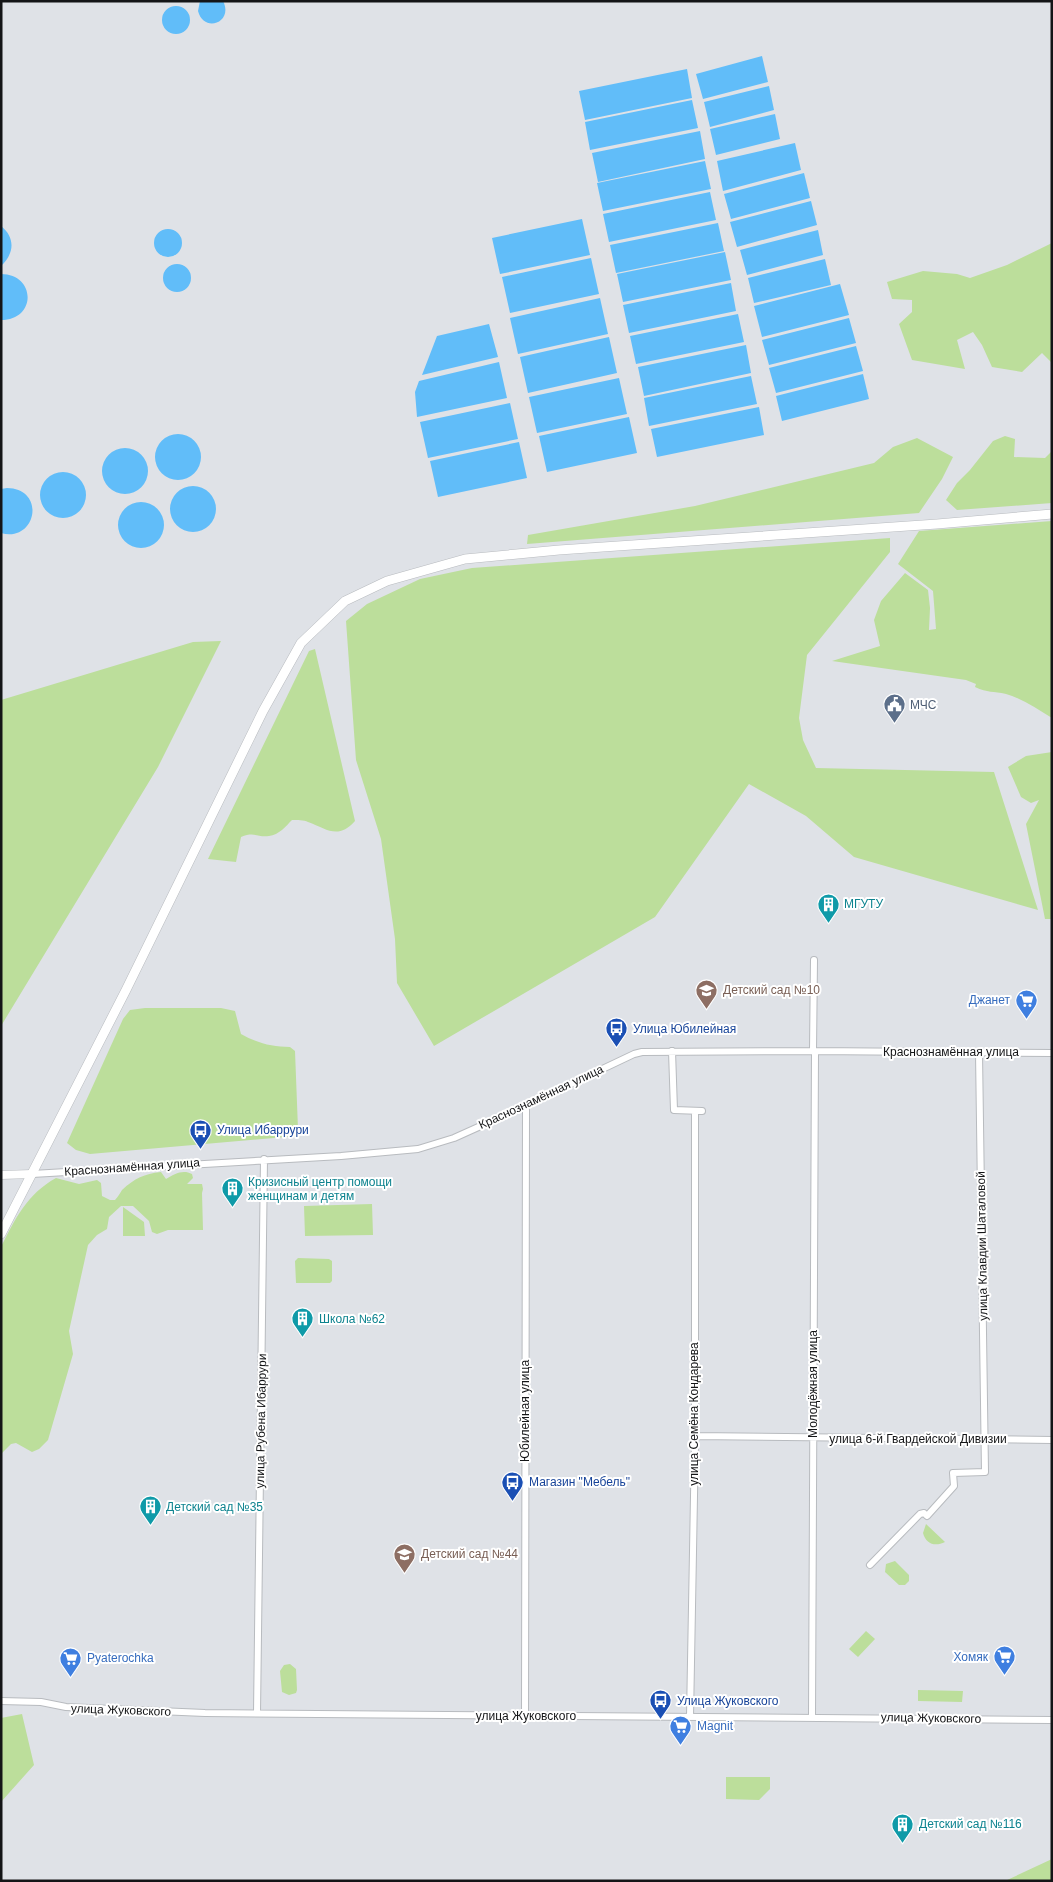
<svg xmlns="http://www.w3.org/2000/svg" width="1053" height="1882" font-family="Arial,sans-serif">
	<rect width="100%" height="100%" fill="#dfe2e7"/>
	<path fill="#bcde9b" d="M1052,243V363L1042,353L1022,372L992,367L982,345L973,332L957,340L965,369L912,360L899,324L912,312V300L892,299L887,282L923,271L957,274L970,278L1007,265Z
		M1005,436L1015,439L1014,457L1045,458L1052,451V503L957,510L946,500L957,483L970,470L993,441Z
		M917,438L953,457L942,479L919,513L527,544L528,535L695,506L874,463L893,447Z
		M1052,521V718C1037,709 1023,699 1006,694C993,691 988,693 975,687L976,684L966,680L832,661L880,646L874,620L881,601L905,573L928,590L930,608L929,630L936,629L933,591L898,564L919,531Z
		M890,538V552L807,655L799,718L803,740L816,768L994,772L1038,910L854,857L806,816L749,784L655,917L434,1046L397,983L395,939L381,839L356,760L346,621L367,604L420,579L472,568Z
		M221,641L158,767L1,1026V700L193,642Z
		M315,649L355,821C338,840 327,829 308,822C304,820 297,820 292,820C286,826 279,835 269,836C258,838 255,831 241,837L236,862L208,859L309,651Z
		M1052,752V919H1045L1026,824L1039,800L1031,803L1021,797L1008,767L1026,756Z
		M145,1008H221L235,1011L241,1034C257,1043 272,1047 290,1047L295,1051L298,1129L296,1136L90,1154L76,1150L67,1143L123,1019L130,1010Z
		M161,1172L166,1179C174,1174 183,1169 192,1174L193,1178L187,1184H202L203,1189L202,1193L203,1230H168L157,1234L152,1232L149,1221L133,1206H121L109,1217L107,1229L97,1235L88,1245L69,1331L73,1354L48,1440L39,1449L32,1452L16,1443L11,1444L1,1454V1247C15,1219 27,1194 56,1178L79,1184L97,1180L101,1183L102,1196L110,1200H115C118,1197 120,1193 122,1190C135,1178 144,1174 161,1172Z
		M372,1204L373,1235L305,1236L304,1206Z
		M123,1207L144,1222L145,1236H123Z
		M298,1258L329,1259L332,1261V1281L330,1283H296L295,1261Z
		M926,1524L945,1542C935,1547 926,1544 923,1533Z
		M895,1561L909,1575V1581L905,1585H899L885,1572L886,1564Z
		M866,1631L875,1639L858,1657L849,1649Z
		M290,1664L296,1669L297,1690L296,1693L289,1695L282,1692L280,1671L284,1665Z
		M918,1690L963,1691L962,1702L918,1701Z
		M22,1714L34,1765L1,1802V1718Z
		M726,1777H770V1789L759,1800L726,1799Z
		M1052,1859V1881H1005Z"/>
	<path fill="#61bdf9" d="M200,1H223C234,22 204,34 198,11Z
		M162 20a14 14 0 1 1 28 0a14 14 0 1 1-28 0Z
		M762,56L768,82L703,99L696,74Z
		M687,69L692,98L585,120L579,91Z
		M769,86L774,110L710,127L704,102Z
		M692,100L698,128L590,150L585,122Z
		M775,114L780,139L716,155L710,129Z
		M700,131L705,159L598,182L592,153Z
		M795,143L801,170L723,191L717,161Z
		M705,161L711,189L603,211L597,183Z
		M804,173L810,198L731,219L724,194Z
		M710,192L716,220L609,242L603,214Z
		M811,201L817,225L737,247L730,222Z
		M582,219L590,255L500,274L492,238Z
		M718,223L724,251L616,273L610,245Z
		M1,226C16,238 14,254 1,266Z
		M154 243a14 14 0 1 1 28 0a14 14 0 1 1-28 0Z
		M818,230L823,255L747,275L740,250Z
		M725,252L731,280L623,302L617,274Z
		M591,258L599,294L510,313L502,277Z
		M825,259L831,285L754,303L748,278Z
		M163 278a14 14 0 1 1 28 0a14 14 0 1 1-28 0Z
		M1,274C36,274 37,320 1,320Z
		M731,283L736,311L629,333L623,305Z
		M840,284L849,315L762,337L754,306Z
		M600,298L608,334L518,354L510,318Z
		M738,314L744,342L636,364L630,336Z
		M849,318L856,343L769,365L762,340Z
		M489,324L498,357L422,375L437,336Z
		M609,337L617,373L528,393L520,357Z
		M746,345L751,373L644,396L638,367Z
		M856,346L863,371L776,393L769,368Z
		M499,362L507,398L417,417L415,392L419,381Z
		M863,374L869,399L782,421L776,396Z
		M751,376L757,404L649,426L644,398Z
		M619,378L627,414L537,433L529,397Z
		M510,403L518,439L428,458L420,422Z
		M759,407L764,435L657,457L651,429Z
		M629,417L637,453L547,472L539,436Z
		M155 457a23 23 0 1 1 46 0a23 23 0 1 1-46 0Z
		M519,442L527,478L438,497L430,461Z
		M102 471a23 23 0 1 1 46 0a23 23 0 1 1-46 0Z
		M40 495a23 23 0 1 1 46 0a23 23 0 1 1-46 0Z
		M170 509a23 23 0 1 1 46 0a23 23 0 1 1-46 0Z
		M7,488C47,489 36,543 1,533V489Z
		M118 525a23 23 0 1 1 46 0a23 23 0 1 1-46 0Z"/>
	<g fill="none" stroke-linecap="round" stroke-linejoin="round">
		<defs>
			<path id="minor" d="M672,1051L674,1110L702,1111
				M813,1051L814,960
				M32,1174L341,1156L418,1149L454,1138L514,1111L634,1054L642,1052L815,1051L1052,1053
				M695,1436L1052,1440
				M870,1565L920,1514L924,1513L927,1516L954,1486L953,1473L985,1472L979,1053
				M1,1701L41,1702L66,1707L205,1713L1052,1720
				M257,1713L264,1159
				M525,1716L526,1106
				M690,1717L695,1441V1111
				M812,1717L815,1051"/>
			<path id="tertiary" d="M1,1175L32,1174"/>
			<path id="secondary" d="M1,1234L126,990L263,711L301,643L345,601L387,581L465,559L559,550L937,524L1052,514"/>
		</defs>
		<use href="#minor" stroke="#b8bbbf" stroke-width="8"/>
		<use href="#tertiary" stroke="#b8bbbf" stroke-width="9"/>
		<use href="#secondary" stroke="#b8bbbf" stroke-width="10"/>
		<use href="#minor" stroke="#fff" stroke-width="6"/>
		<use href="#tertiary" stroke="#fff" stroke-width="8"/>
		<use href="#secondary" stroke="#fff" stroke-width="9"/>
	</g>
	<defs>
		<symbol id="civic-pin" viewBox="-11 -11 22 30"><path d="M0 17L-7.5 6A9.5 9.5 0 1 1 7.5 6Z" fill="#5c6f8a" stroke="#fff"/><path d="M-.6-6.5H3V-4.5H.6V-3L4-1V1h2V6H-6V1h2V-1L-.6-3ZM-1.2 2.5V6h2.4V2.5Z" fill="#fff"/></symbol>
		<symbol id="building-pin" viewBox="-11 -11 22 30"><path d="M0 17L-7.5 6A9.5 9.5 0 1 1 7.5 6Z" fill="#0f9aa8" stroke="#fff"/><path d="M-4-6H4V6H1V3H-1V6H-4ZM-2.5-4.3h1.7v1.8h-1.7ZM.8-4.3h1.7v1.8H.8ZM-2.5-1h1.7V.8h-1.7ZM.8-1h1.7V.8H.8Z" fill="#fff"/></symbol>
		<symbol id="school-pin" viewBox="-11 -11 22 30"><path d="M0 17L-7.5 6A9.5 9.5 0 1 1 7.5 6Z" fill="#8d6e63" stroke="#fff"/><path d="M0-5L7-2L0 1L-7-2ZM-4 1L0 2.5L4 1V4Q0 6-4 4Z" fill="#fff"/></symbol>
		<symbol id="supermarket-pin" viewBox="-11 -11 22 30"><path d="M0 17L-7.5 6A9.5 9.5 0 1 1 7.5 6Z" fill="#3f7fe0" stroke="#fff"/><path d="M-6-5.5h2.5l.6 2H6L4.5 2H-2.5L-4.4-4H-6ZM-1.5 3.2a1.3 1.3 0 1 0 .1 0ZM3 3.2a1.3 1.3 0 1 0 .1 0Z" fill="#fff"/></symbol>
		<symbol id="bus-pin" viewBox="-11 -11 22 30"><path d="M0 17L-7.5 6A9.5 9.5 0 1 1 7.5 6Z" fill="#1a4fb4" stroke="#fff"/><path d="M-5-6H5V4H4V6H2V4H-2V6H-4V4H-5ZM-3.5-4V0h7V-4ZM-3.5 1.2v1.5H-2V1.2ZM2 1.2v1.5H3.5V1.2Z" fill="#fff"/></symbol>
	</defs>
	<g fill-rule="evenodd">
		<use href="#civic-pin" x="882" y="692" width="25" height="34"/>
		<use href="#building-pin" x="816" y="892" width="25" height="34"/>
		<use href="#school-pin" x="694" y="978" width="25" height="34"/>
		<use href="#supermarket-pin" x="1014" y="988" width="25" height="34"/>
		<use href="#bus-pin" x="604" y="1016" width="25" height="34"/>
		<use href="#bus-pin" x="188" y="1118" width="25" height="34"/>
		<use href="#building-pin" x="220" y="1176" width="25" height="34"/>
		<use href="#building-pin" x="290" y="1306" width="25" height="34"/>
		<use href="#bus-pin" x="500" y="1470" width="25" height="34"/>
		<use href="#building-pin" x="138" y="1494" width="25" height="34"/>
		<use href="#school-pin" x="392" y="1542" width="25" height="34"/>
		<use href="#supermarket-pin" x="992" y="1644" width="25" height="34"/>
		<use href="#supermarket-pin" x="58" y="1646" width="25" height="34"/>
		<use href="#bus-pin" x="648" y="1688" width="25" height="34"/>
		<use href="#supermarket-pin" x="668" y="1714" width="25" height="34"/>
		<use href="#building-pin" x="890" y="1812" width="25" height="34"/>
	</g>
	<g text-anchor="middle" stroke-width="4" stroke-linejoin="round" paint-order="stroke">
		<g font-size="12" fill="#4e5e75" stroke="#fff" text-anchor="start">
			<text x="910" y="709">МЧС</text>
		</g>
		<g font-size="12" fill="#0d838f" stroke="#fff" text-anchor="start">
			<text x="844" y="908">МГУТУ</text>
			<text x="248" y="1186">Кризисный центр помощи<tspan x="248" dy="14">женщинам и детям</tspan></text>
			<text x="319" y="1323">Школа №62</text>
			<text x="166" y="1511">Детский сад №35</text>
			<text x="919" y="1828">Детский сад №116</text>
		</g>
		<g font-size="12" fill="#785e54" stroke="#fff" text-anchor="start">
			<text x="723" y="994">Детский сад №10</text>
			<text x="421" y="1558">Детский сад №44</text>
		</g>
		<g font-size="12" fill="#366cbe" stroke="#fff" text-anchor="end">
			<text x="1010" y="1004">Джанет</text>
			<text x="988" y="1661">Хомяк</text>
			<text x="87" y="1662" text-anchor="start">Pyaterochka</text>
			<text x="697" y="1730" text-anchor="start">Magnit</text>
		</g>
		<g font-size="12" fill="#164399" stroke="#fff" text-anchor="start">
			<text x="633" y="1033">Улица Юбилейная</text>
			<text x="217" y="1134">Улица Ибаррури</text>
			<text x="529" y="1486">Магазин "Мебель"</text>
			<text x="677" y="1705">Улица Жуковского</text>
		</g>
		<g font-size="12" fill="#141517" stroke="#fff">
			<text x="951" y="1056">Краснознамённая улица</text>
			<text transform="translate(541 1097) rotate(-25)" y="4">Краснознамённая улица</text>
			<text transform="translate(132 1167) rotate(-4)" y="4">Краснознамённая улица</text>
			<text transform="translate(982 1246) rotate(-91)" y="4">улица Клавдии Шаталовой</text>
			<text transform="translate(813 1384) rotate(-90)" y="4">Молодёжная улица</text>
			<text transform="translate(525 1411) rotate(-90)" y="4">Юбилейная улица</text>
			<text transform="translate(694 1414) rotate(-90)" y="4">улица Семёна Кондарева</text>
			<text transform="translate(261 1421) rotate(-89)" y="4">улица Рубена Ибаррури</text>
			<text x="918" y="1443">улица 6-й Гвардейской Дивизии</text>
			<text transform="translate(121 1710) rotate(2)" y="4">улица Жуковского</text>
			<text x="526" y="1720">улица Жуковского</text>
			<text transform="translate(931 1718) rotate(1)" y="4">улица Жуковского</text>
		</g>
	</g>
	<rect width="1053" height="1882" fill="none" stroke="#141517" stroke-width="5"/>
</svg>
